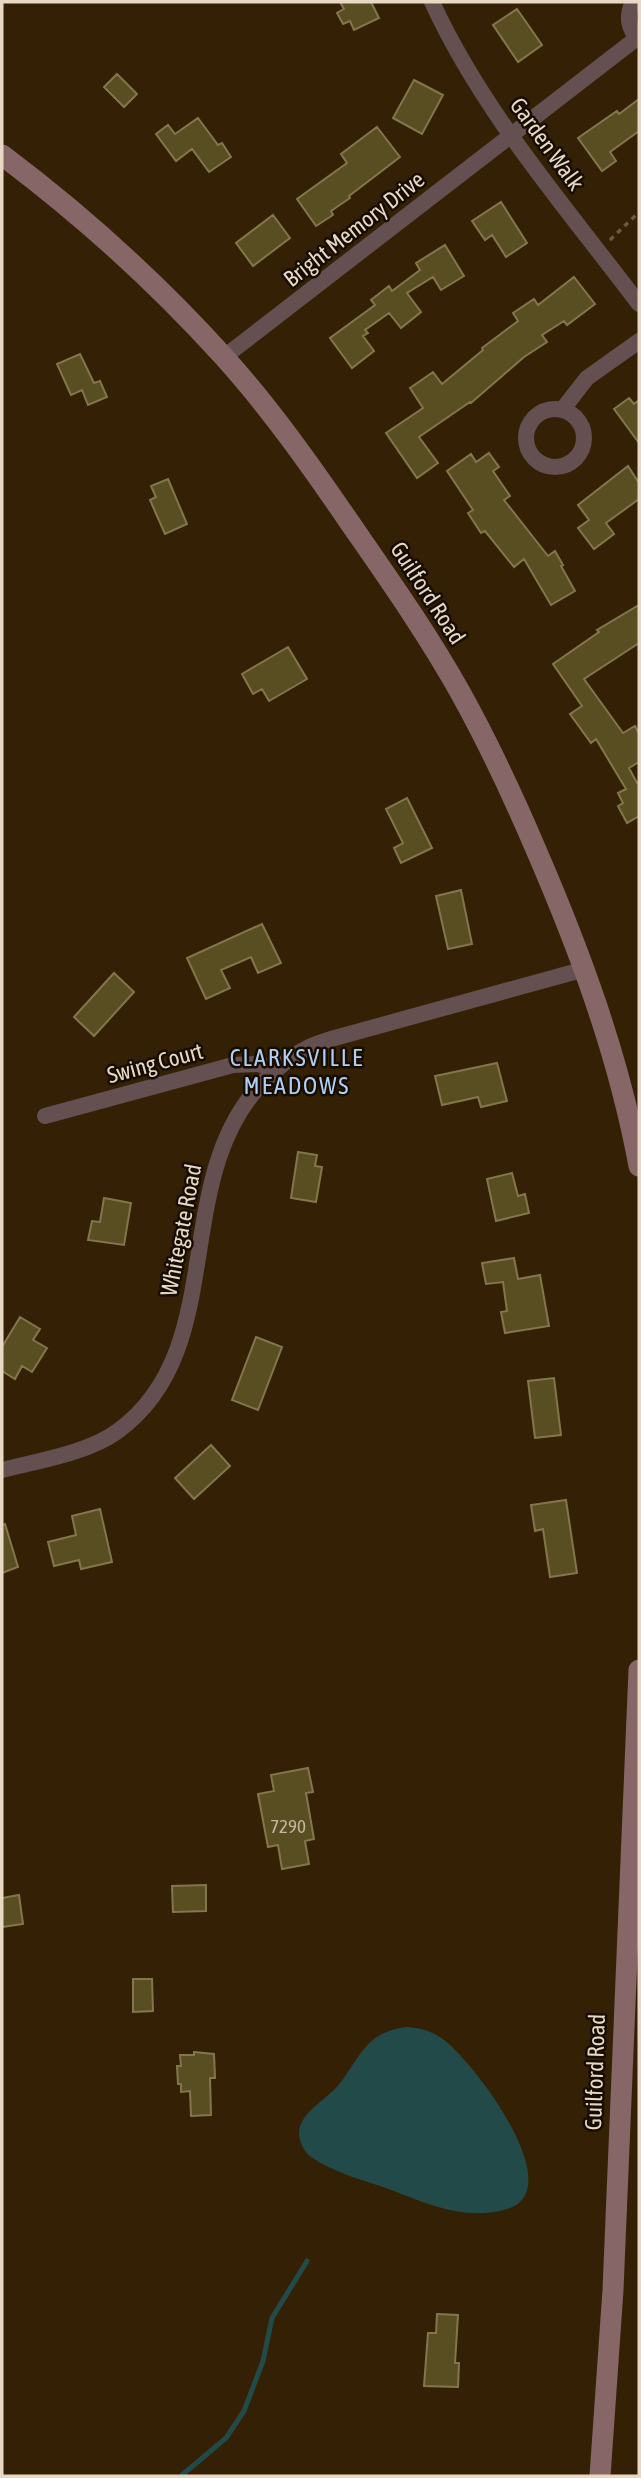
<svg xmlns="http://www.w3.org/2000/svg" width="641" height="2478" font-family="'Asap Condensed',sans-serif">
	<rect width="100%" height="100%" fill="#342105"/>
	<path fill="#224a49" d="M406,2027C419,2028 429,2030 440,2037C471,2057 572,2190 507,2209C488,2215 469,2214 450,2210C431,2206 412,2198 394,2191C367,2181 336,2174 311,2157C305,2153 300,2143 299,2135C298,2112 329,2099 341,2082C361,2055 367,2032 406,2027Z"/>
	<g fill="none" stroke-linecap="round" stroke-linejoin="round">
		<path stroke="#224a49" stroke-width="5" d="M181,2476L226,2438L244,2411L263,2361L272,2318L307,2261"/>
	</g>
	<path fill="#594d22" stroke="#83764b" stroke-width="2" d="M340,2H371L379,18L354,30L350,21L343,24L337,13L344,9Z
		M517,9L542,45L518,62L493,25Z
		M117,74L137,94L124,107L104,87Z
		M414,80L443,95L422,134L393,118Z
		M639,99V131L610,152L616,161L602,171L578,138L617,111L619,114Z
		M198,118L218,145L222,143L231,157L209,172L192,149L176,161L156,134L168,125L175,134Z
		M377,127L400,157L349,196L350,198L331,211L333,215L316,226L297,199L347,163L341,154Z
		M501,202L527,243L506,257L492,235L485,240L472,221Z
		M273,215L290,238L253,266L236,243Z
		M445,245L464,276L441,290L433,277L407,293L421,312L401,328L389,313L365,330L368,333L363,336L374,351L352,368L330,338L375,305L371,300L389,286L392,291L420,270L416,263Z
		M574,277L595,304L567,325L564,321L542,335L547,342L524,357L471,403L470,402L419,437L438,463L417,478L386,433L423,408L410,388L433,372L442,384L483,350L482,348L518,321L513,313L534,299L538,305Z
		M80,354L94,383L100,381L107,397L88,405L82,390L71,395L57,364Z
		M629,398L634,404L639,400V443L614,409Z
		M489,453L499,467L493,471L510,496L504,500L548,556L555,551L563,565L561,566L575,591L551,605L524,559L514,567L485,531L481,533L468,513L473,510L447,471L471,454L476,462Z
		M628,466L639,483V499L606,523L614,534L594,549L578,528L589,520L578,505Z
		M168,479L187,524L165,534L150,500L156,497L151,486Z
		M639,605V643L584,679L623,733L635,726L639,734V762L629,768L637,783L639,782V816L627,823L618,806L623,803L618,793L626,789L596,739L591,743L570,714L582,706L553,664L599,632L597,630Z
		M288,647L307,679L269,701L262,689L253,694L242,674Z
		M407,798L432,848L401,863L394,848L403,843L386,809Z
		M461,890L472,944L448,949L436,896Z
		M262,924L281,963L258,973L251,957L221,970L230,988L206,999L187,958Z
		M114,973L134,992L94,1036L74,1017Z
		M497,1063L507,1101L481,1107L478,1097L442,1105L435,1076Z
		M298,1152L317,1155L315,1166L322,1167L316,1202L291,1198Z
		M512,1173L518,1196L525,1194L529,1213L496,1221L487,1179Z
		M104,1198L131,1203L124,1245L88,1240L92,1221L100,1222Z
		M514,1258L518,1279L540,1275L549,1326L505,1333L501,1312L507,1311L503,1282L486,1284L482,1263Z
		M20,1317L40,1329L33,1340L47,1348L32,1372L22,1366L15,1379L2,1371V1347Z
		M256,1337L282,1347L258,1410L232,1400Z
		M554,1378L561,1435L535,1438L528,1381Z
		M211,1445L230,1466L194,1499L175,1478Z
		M566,1500L577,1573L550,1577L543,1529L535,1531L531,1505Z
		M100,1509L112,1562L81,1569L79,1560L54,1566L48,1542L76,1535L72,1516Z
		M5,1524L18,1567L2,1573V1525Z
		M308,1768L313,1792L306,1793L314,1839L305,1841L309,1864L282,1869L278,1845L268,1847L258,1794L274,1791L271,1775Z
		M206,1885V1911L173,1912L172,1886Z
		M19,1895L23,1924L2,1927V1898Z
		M133,1979H152L153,2011L133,2012Z
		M194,2052L214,2054L215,2078H210L211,2115L191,2116L190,2091L181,2092V2084H178L177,2066H181L180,2055H194Z
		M437,2314L458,2315L455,2363H459L458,2387L424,2386L428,2333H436Z"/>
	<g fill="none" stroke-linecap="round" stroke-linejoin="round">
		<path stroke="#6b5940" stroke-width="3.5" stroke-dasharray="5 5" stroke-linecap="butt" d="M610,240L639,212"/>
		<path stroke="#644f51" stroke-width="16" d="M432,2C483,113 566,207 639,304
			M633,2C626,16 628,29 639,40
			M224,357L637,38
			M526 438a29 29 0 1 1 58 0a29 29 0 1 1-58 0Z
			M562,410L587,378L639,341
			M45,1116L233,1065L256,1064L277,1068
			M2,1470C38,1461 88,1453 118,1431C233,1347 166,1174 268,1077C278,1068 290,1057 302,1051C311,1045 322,1042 331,1039L585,969"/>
		<path stroke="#876668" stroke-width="21" d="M2,155C82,215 157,283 224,357C270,408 311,466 350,523C388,578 427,633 460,692C489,744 514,798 537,852C581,954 619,1057 639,1166
			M600,2476L613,2290L639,1670"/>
	</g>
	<g text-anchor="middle" stroke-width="5" stroke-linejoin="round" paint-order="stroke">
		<g font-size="19" fill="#c4b69c">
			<text x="288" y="1833">7290</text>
		</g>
		<g font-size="23" fill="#e8d9c5" stroke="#160c01">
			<text transform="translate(547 144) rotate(54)" y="8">Garden Walk</text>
			<text transform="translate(354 229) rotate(-38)" y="8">Bright Memory Drive</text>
			<text transform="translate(428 593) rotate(57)" y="8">Guilford Road</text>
			<text transform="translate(155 1063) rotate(-15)" y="8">Swing Court</text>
			<text transform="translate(181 1230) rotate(-79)" y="8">Whitegate Road</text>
			<text transform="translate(595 2072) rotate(-88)" y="8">Guilford Road</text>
		</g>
		<g font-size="24" letter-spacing="2" fill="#b1cff3" stroke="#160c01">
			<text x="297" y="1066">CLARKSVILLE<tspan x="297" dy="28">MEADOWS</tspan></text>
		</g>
	</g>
	<rect width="641" height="2478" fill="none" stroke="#e8d9c5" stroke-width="7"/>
</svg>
